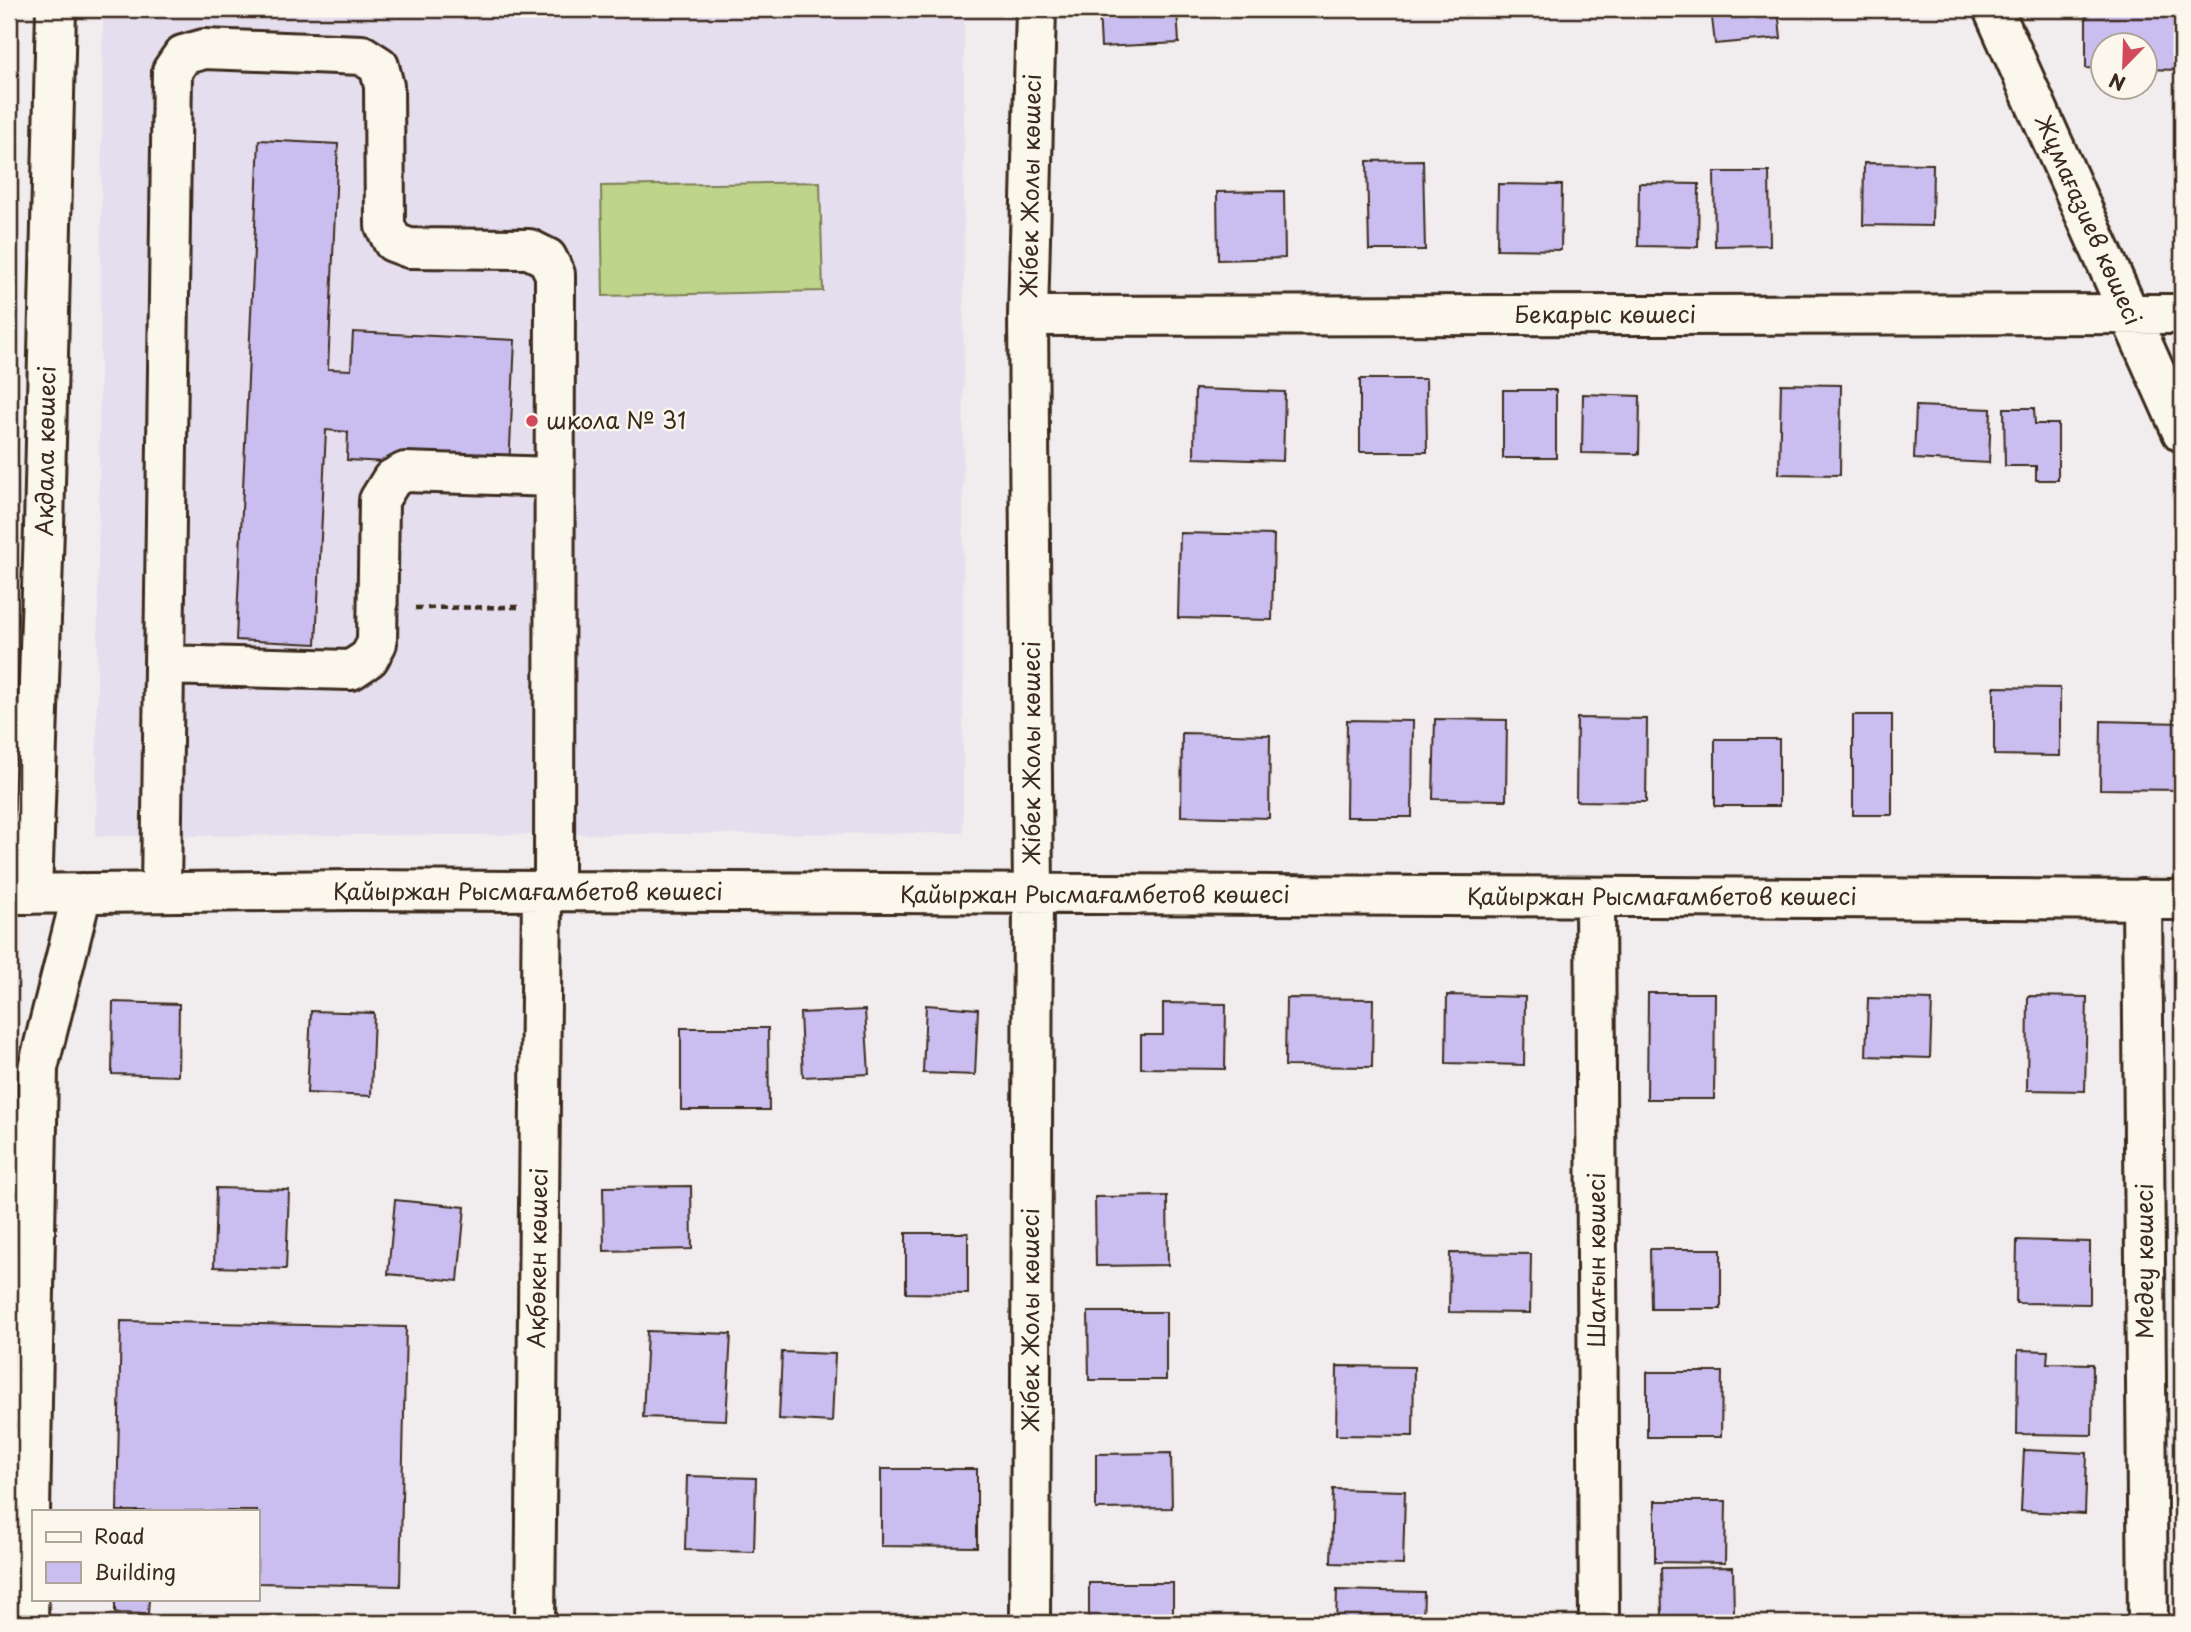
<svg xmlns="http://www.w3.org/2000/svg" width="2191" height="1632" font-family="'Playpen Sans',sans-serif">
	<rect width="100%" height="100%" fill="#f1eced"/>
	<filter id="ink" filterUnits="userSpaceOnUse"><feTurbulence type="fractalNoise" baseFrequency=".0143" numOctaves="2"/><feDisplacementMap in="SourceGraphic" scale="14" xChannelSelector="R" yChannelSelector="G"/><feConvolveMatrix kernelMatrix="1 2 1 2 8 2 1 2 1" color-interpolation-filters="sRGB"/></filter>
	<g filter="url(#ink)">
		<path fill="#e5deee" d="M103,9H964L963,833L96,836Z"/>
		<path fill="#bed48a" stroke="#7c7f54" stroke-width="2" d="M820,182L823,291L603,296L601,186Z"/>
		<path fill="#cabef0" stroke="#3b2a1e" stroke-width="2" d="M1099,9H1177L1179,43L1101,47Z
			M1711,9H1778L1781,38L1715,44Z
			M2086,9H2179L2178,70L2146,69V46H2104V69L2086,68Z
			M259,140L338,144L328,369L351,370L353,332L515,340L509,468L347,460L348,432L326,430L316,644L236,640Z
			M1423,160L1425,250H1369L1367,161Z
			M1864,163L1933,164L1932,226L1863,225Z
			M1714,172H1769L1770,245L1715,246Z
			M1639,183L1699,184L1698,247L1638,246Z
			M1498,184L1562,185L1561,250L1497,249Z
			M1284,191L1285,258L1218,260L1217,192Z
			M1360,379H1426L1427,452H1360Z
			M1781,384L1841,385L1840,475L1779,474Z
			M1195,389L1285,392L1283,461L1194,458Z
			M1503,390H1556V458H1503Z
			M1583,394L1640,396L1639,454L1582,453Z
			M1916,406L1991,409L1989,463L1914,459Z
			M2004,408H2034L2035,424H2058V480H2036V466H2005Z
			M1180,533L1274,535L1272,620L1178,618Z
			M1994,687L2060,688V756L1994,755Z
			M1853,715H1892V815H1853Z
			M1577,718L1647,719L1646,802L1576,801Z
			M1435,719L1507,720L1506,800L1433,799Z
			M1347,720L1413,721L1412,817H1346Z
			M2101,721L2182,723V790L2100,789Z
			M1182,733L1270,735L1269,818L1181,816Z
			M1715,739H1779V806H1715Z
			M1648,993H1715L1714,1099H1647Z
			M1447,995L1525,997L1524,1065L1446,1063Z
			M2028,996L2087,997L2085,1091L2027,1090Z
			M1286,998L1373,999L1372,1067L1285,1066Z
			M1868,998L1932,1000L1930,1058L1866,1056Z
			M113,1002L179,1004L178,1076L112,1074Z
			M1163,1003L1226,1004L1225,1069L1141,1068V1035H1163Z
			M926,1005L978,1009L975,1075L923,1073Z
			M865,1010L869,1074L803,1077L800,1013Z
			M311,1011L374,1013L371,1096L307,1093Z
			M681,1028H768L769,1110H681Z
			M691,1186L692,1249L604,1251L603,1187Z
			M216,1188L289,1190L286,1269L214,1267Z
			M1167,1196L1168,1265L1096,1266L1095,1197Z
			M395,1200L465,1207L458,1281L388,1274Z
			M906,1233H968V1294L906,1293Z
			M2017,1240L2090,1242V1304L2016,1303Z
			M1650,1249H1721V1309H1651Z
			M1450,1253L1531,1254L1530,1313L1449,1312Z
			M1088,1312H1166V1380H1089Z
			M121,1321L406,1327L400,1586L257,1583V1511H117Z
			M647,1331L731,1334L726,1420L643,1417Z
			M2018,1350L2048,1351L2047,1363L2093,1364L2092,1435L2017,1434Z
			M782,1352L835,1354L832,1422L779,1419Z
			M1337,1366L1414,1367L1413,1436L1336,1435Z
			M1647,1372H1722L1721,1437H1647Z
			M2024,1450L2087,1453L2085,1514L2021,1511Z
			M1171,1453L1172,1508L1096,1509V1454Z
			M881,1469H977V1547L881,1546Z
			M687,1476L756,1478L754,1552L685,1550Z
			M1333,1489L1405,1491L1403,1565L1331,1563Z
			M1655,1501H1726L1725,1563L1655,1562Z
			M1733,1567L1734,1616L1662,1617L1661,1568Z
			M1089,1583H1173V1623H1089Z
			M1337,1590L1424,1592L1423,1623H1336Z
			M115,1599H149L148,1614L115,1613Z
			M2002,1618L2086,1619V1623H2002Z"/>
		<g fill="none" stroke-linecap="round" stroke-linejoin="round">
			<defs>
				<path id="minor" d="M1993,9L2182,432
					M1028,316L2182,314
					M164,665L351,670L369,658L377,643L379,500L392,479L405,472L554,477
					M161,891L172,71L183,55L204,49L362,55L379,66L384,86L385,226L393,242L409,248L529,249L547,258L555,274L554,892
					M9,894L353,890L2182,900
					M32,894L44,528L56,9
					M1595,897L1599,1623
					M2142,899L2148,1623
					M28,1623L38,1068L82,893
					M535,1623L542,892
					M1030,1623L1033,894L1028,316L1036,9"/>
			</defs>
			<use href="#minor" stroke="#3b2a1e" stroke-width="44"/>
			<path stroke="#3b2a1e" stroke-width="4.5" stroke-dasharray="7 5" stroke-linecap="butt" d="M415,608L518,607"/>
			<use href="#minor" stroke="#fbf7ec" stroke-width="38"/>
		</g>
	</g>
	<circle fill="#d1495b" stroke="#fbf7ec" stroke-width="2.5" cx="532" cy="421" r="7"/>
	<g text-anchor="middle" stroke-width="5" stroke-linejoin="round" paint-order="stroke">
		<g font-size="23" fill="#3b2a1e" stroke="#fbf7ec">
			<text transform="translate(1031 186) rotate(-89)" y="8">Жібек Жолы көшесі</text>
			<text transform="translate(2088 220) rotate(66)" y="8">Жұмағазиев көшесі</text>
			<text x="1605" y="323">Бекарыс көшесі</text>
			<text transform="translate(46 451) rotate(-89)" y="8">Ақдала көшесі</text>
			<text transform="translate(1032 753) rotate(-90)" y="8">Жібек Жолы көшесі</text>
			<text x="528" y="900">Қайыржан Рысмағамбетов көшесі</text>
			<text x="1095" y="903">Қайыржан Рысмағамбетов көшесі</text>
			<text x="1662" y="905">Қайыржан Рысмағамбетов көшесі</text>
			<text transform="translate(538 1258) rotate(-89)" y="8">Ақбөкен көшесі</text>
			<text transform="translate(1597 1260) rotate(-90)" y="8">Шалғын көшесі</text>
			<text transform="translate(2145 1261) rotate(-90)" y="8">Медеу көшесі</text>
			<text transform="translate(1031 1320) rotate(-90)" y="8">Жібек Жолы көшесі</text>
		</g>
		<g font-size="23" fill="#3b2a1e" stroke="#fbf7ec" text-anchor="start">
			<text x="546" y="429">школа № 31</text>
		</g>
	</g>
	<rect width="2191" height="1632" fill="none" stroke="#fbf7ec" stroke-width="35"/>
	<rect x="18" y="18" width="2156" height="1597" fill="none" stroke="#3b2a1e" stroke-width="2.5" filter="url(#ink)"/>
	<rect x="32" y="1510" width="228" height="91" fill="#fbf7ec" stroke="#aea59a" stroke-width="2"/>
	<rect x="46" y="1532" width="35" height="10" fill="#fbf7ec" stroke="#aea59a" stroke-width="2"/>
	<text x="94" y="1544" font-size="21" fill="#3b2a1e">Road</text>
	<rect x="46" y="1562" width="35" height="21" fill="#cabef0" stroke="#aea59a" stroke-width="2"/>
	<text x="94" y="1580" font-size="21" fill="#3b2a1e">Building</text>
	<g transform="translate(2124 66) rotate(203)"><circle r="33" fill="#fbf7ec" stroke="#aea59a" stroke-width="2"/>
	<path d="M0-5L12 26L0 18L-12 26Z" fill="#d1495b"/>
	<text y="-10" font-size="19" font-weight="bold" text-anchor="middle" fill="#3b2a1e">N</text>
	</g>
</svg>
